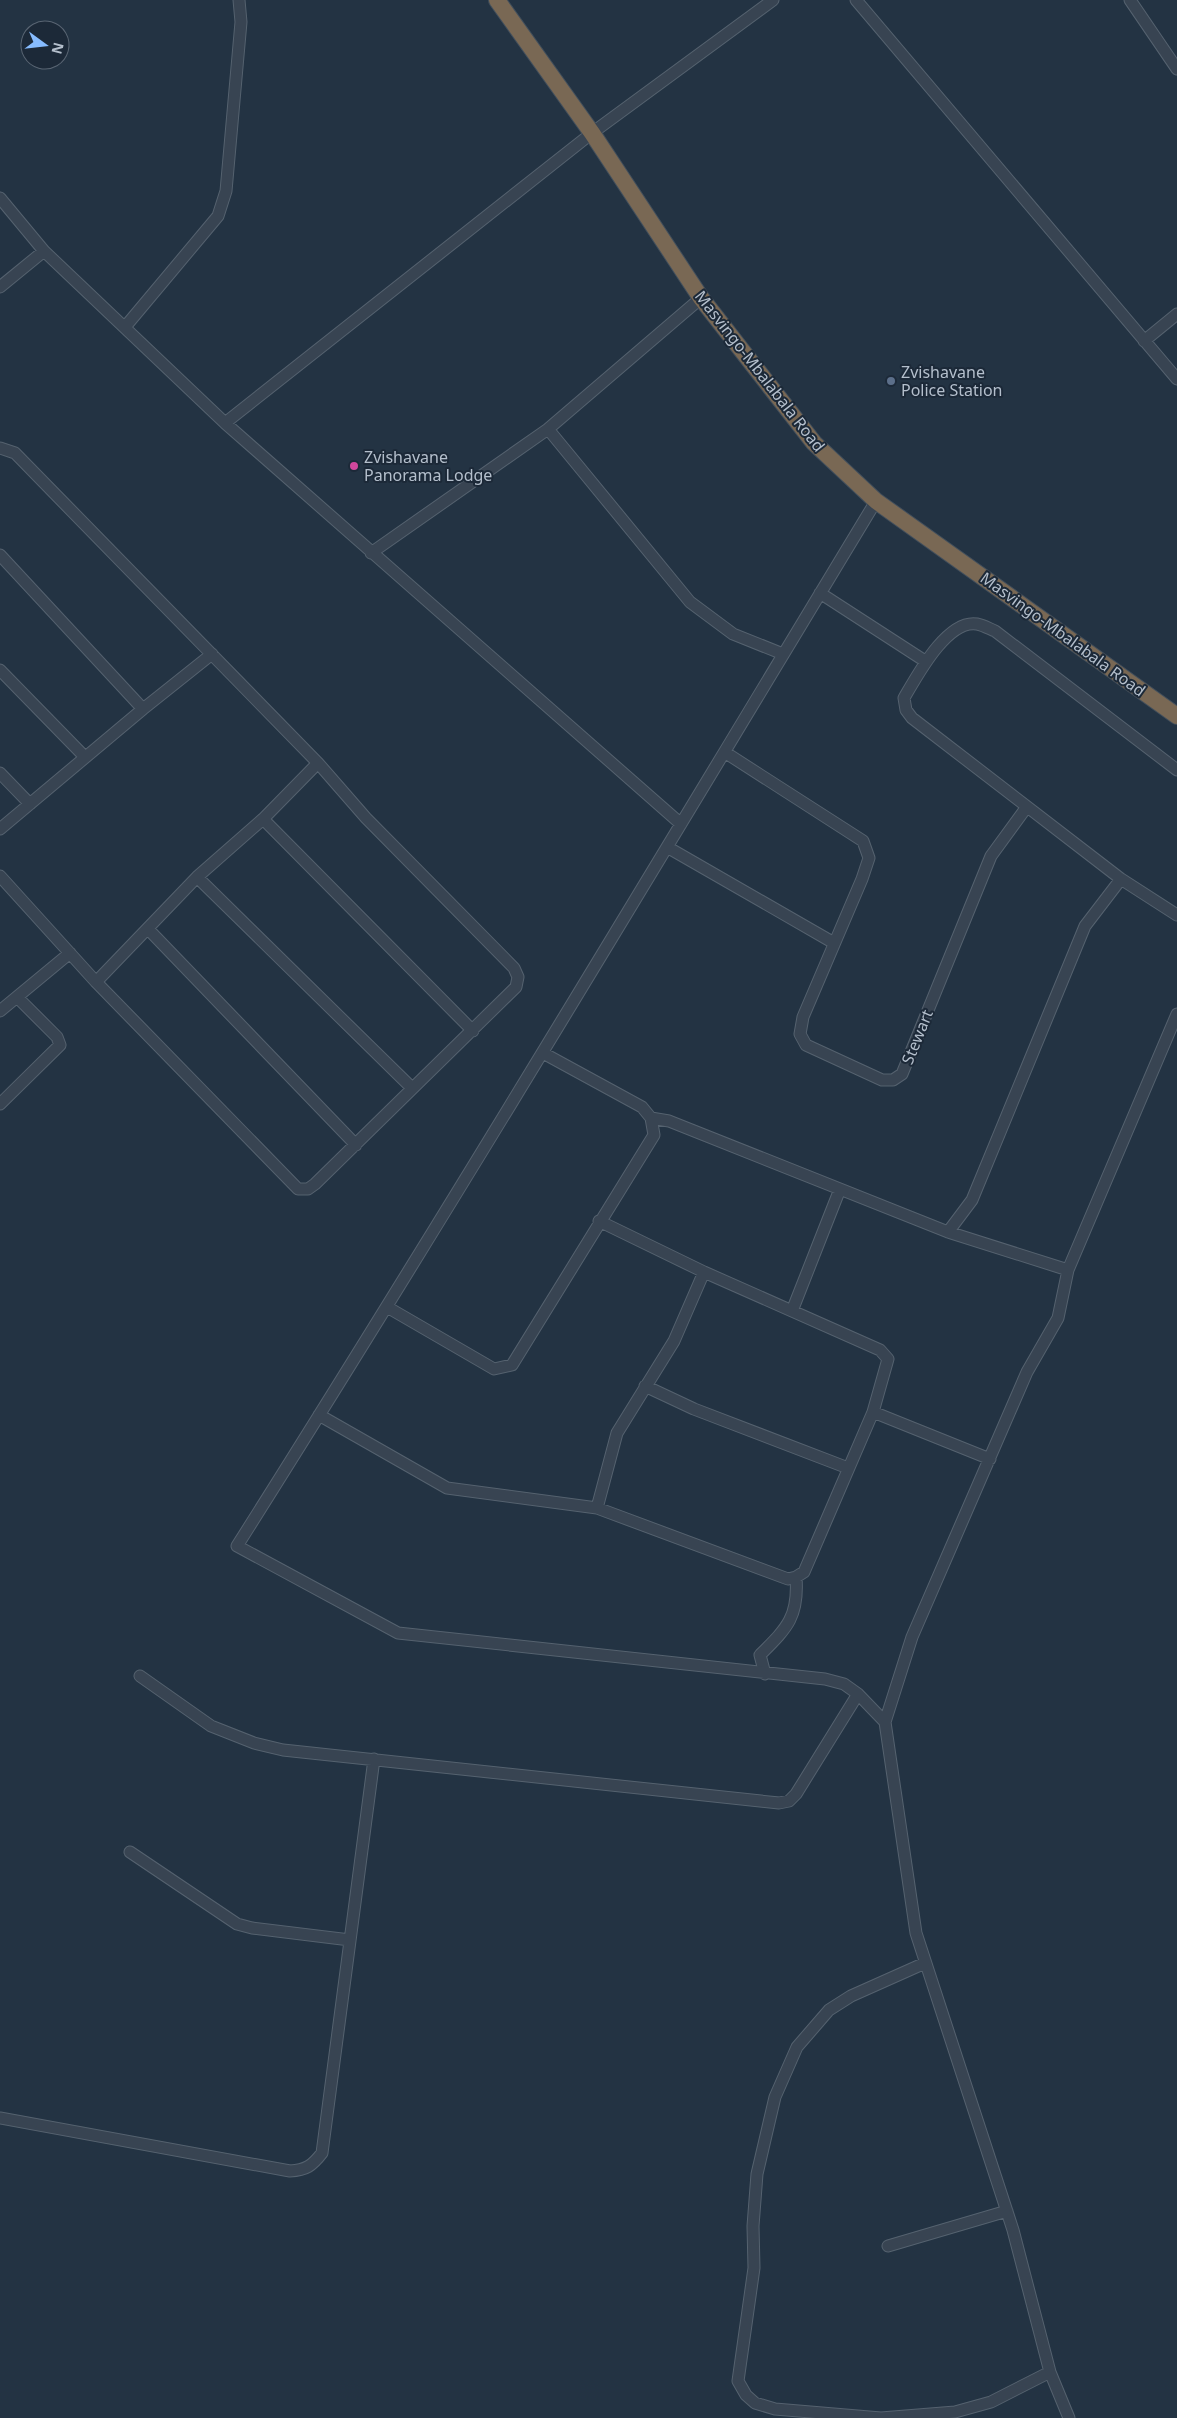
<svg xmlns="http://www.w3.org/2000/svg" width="1177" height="2418" font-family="'Noto Sans',sans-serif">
	<rect width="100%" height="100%" fill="#233343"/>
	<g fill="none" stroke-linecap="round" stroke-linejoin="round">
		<defs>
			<path id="minor" d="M856,0L1177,379
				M1130,0L1177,69
				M0,198L44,251L225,423L681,824
				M0,287L44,251
				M701,298L548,429L690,602L733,634L783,654
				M125,327L218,216L226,191L241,22L239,0
				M1144,341L1177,314
				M225,423L592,133L773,0
				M0,448L15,453L318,763L366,818L514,968L518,977L516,987L315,1184L308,1189H298L96,982L0,876
				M876,501C665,850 455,1201 237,1546L398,1633L825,1679L844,1684L858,1694L885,1722L916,1933L1013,2230L1050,2372L1069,2418
				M371,553L548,429
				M0,555L143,709
				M820,593L925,661
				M0,670L85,757
				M726,753L863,841L869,858L862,879L803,1017L800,1034L806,1045L882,1080H893L902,1074L991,856L1026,808
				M1177,770L995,631C990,629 983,625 977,624C947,619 917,676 904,698L906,710L912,718L1121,879L1177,915
				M0,773L30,804
				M263,819L473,1031
				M0,829L143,709L212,654
				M667,847L834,943
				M197,877L412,1088
				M148,929L356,1145
				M96,982L197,877L263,819L318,763
				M0,1011L70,953
				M0,1104L60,1045L57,1037L17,997
				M651,1118L669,1121L948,1232L1068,1270
				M948,1232L972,1200L1085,926L1121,879
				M387,1307L494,1369L512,1365L654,1135L651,1118L642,1107L543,1053
				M792,1311L840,1189
				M645,1386L694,1409L848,1468
				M873,1412L990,1459
				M319,1415L447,1488L597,1508L617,1433L674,1341L704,1272
				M597,1508L788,1579L796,1577L804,1572L873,1412L888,1359L880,1350L704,1272L599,1221
				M765,1674L760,1655C787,1628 799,1617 796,1577
				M140,1676L211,1726L254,1743L283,1750L779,1803L789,1801L796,1794L858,1694
				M885,1722L912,1637L1027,1372L1058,1318L1068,1270L1177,1014
				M130,1852L237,1924L252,1928L350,1940
				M925,1963L851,1996L829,2010L797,2047L775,2097L757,2174L753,2226L754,2268L738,2381L746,2395L755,2403L775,2409L881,2418L955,2412L991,2402L1050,2372
				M0,2118L290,2171C306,2170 312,2166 322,2153L374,1759
				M888,2246L1007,2211"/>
			<path id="highway" d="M497,0L592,133L701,298L814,443L876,501L1177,716"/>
		</defs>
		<use href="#minor" stroke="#55626f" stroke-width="13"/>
		<use href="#highway" stroke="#424f5c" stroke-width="18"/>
		<use href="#minor" stroke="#384452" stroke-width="11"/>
		<use href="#highway" stroke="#796854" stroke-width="16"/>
	</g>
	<circle fill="#5c6f8a" stroke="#1c2938" stroke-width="2" cx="891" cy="381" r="5"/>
	<circle fill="#d1479c" stroke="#1c2938" stroke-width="2" cx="354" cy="466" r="5"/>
	<g text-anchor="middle" stroke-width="4" stroke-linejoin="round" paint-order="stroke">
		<g font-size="16" fill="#b4bfcc" stroke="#1c2938">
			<text transform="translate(760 371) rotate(52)" y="6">Masvingo-Mbalabala Road</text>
			<text transform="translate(1063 634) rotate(36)" y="6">Masvingo-Mbalabala Road</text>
			<text transform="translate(917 1037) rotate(-68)" y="6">Stewart</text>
		</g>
		<g font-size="16" fill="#b4bfcc" stroke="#1c2938" text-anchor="start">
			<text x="901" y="378">Zvishavane<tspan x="901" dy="18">Police Station</tspan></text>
			<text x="364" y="463">Zvishavane<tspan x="364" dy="18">Panorama Lodge</tspan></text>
		</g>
	</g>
	<g transform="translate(45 45) rotate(105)"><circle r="24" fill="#1c2938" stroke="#596573"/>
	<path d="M0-4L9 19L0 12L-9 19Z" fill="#87bcff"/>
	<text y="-8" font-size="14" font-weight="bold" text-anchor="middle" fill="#b4bfcc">N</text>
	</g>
</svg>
